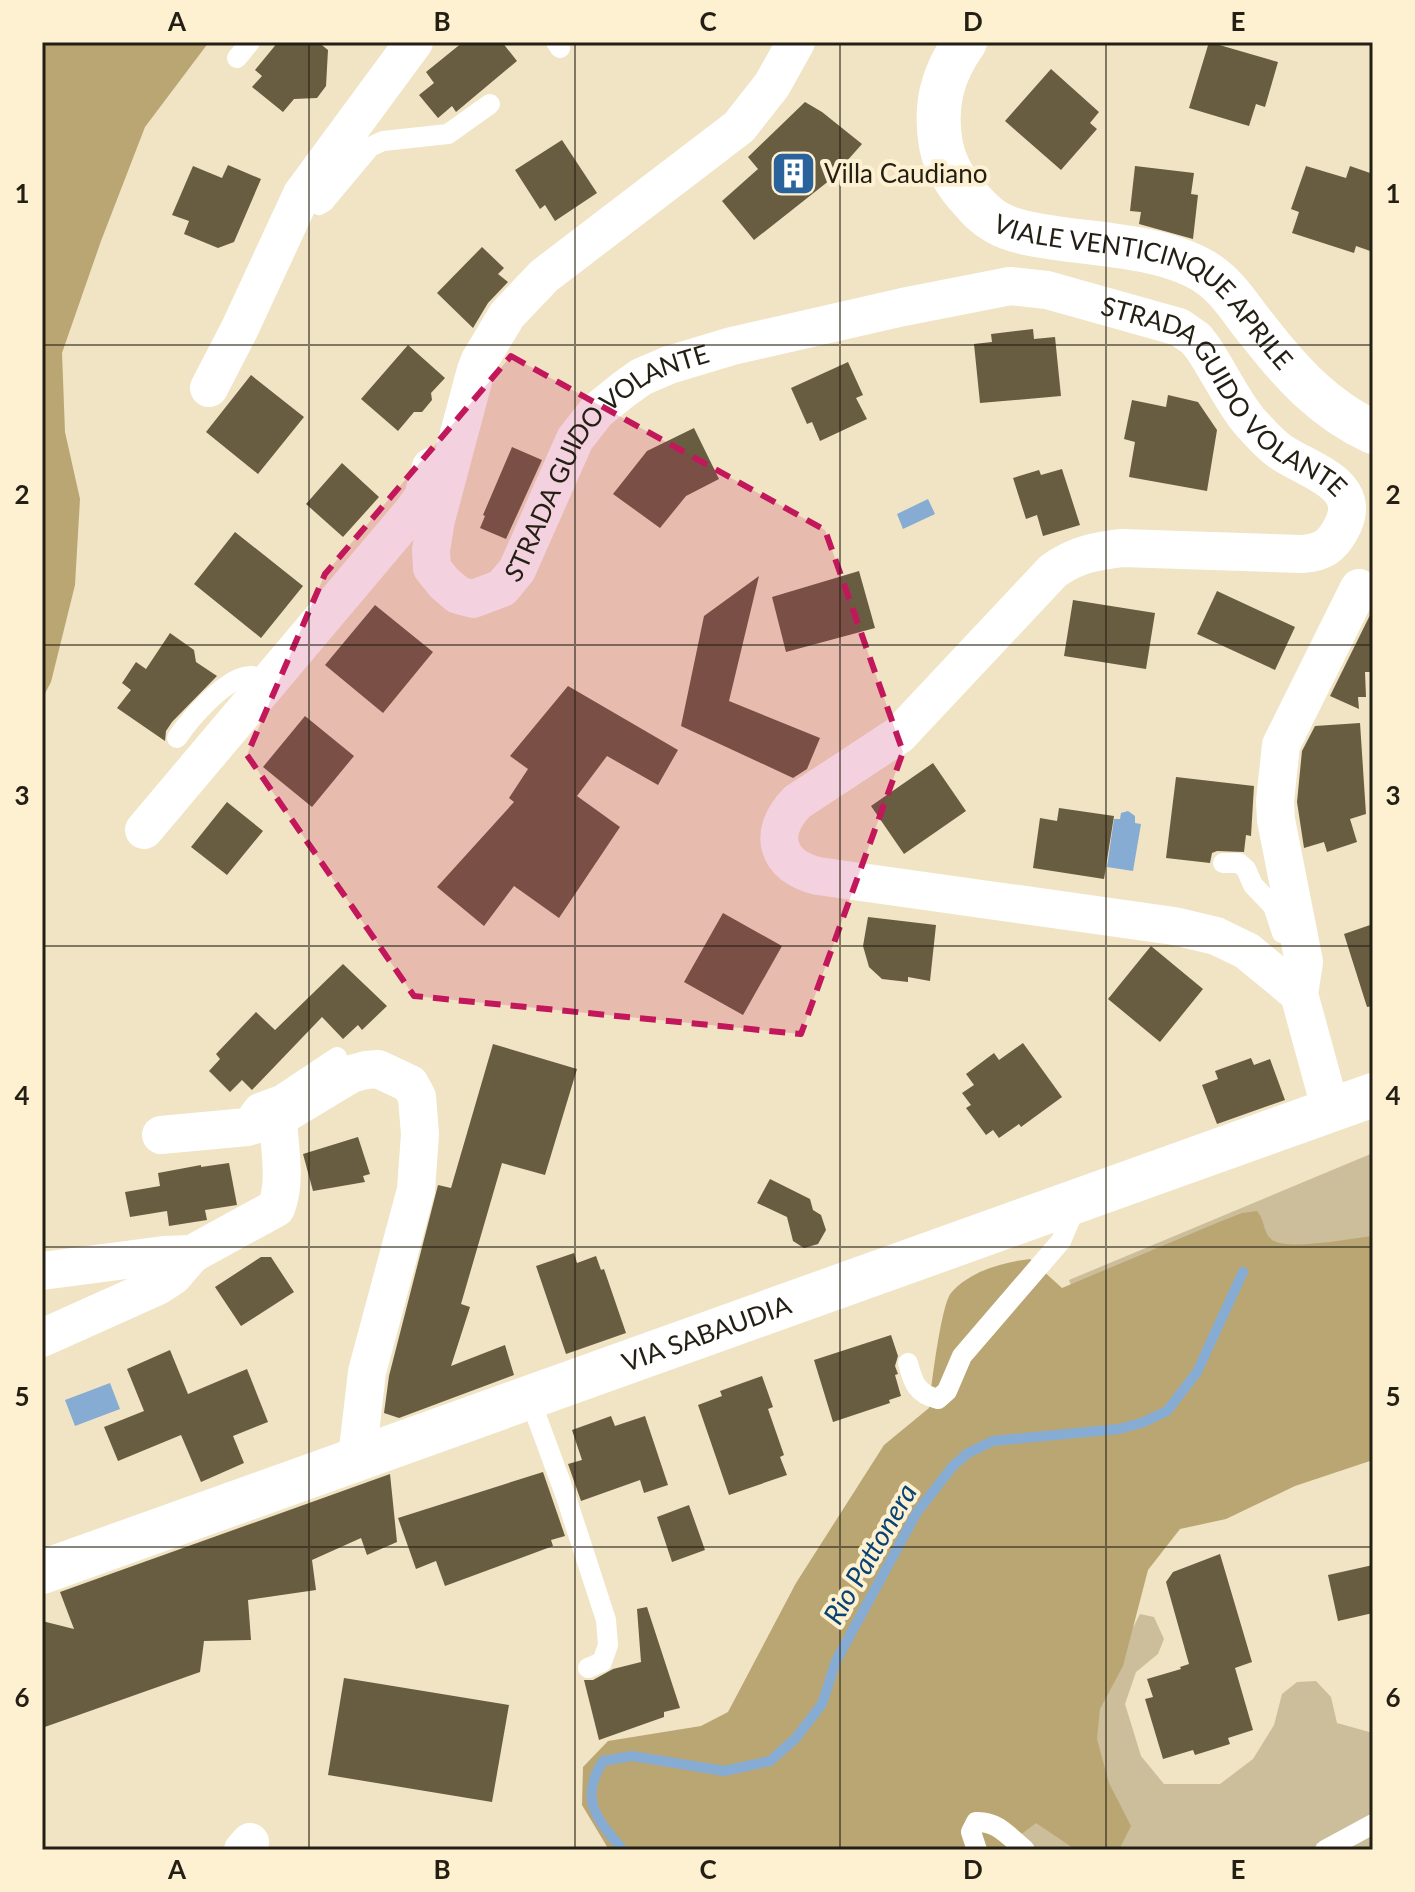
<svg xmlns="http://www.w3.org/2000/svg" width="1415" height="1892" font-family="Lato,sans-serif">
	<rect width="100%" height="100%" fill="#f0e4c4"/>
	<path fill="#cdbe9b" d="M1373,1153V1242L1088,1329L1069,1280Z
		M1140,1614L1154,1617L1164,1639L1158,1654L1136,1672L1125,1704L1141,1756L1164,1784H1220L1253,1759L1274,1725L1282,1694L1297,1682L1316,1681L1331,1697L1337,1723L1373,1733V1850H993L1125,1643Z"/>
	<path fill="#baa673" d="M42,42H209L145,127L101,241L62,353L65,432L80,499L75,585L51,682L42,699Z
		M1257,1211C1265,1220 1263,1232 1271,1239C1285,1252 1352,1238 1373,1236V1460L1295,1486L1226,1519L1180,1529L1148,1570L1123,1666L1100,1709L1097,1739L1109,1783L1131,1826L1119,1850H1076L1036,1823L1007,1845L1005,1850H609L582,1805L583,1767L608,1741L701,1726L728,1712L796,1583L884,1445L929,1408C931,1388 941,1305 951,1293C970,1271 1003,1262 1030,1259L1062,1288L1219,1222L1242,1213Z"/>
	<path fill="#86acd4" d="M928,499L935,514L903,529L897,514Z
		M1128,811L1135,816V823L1141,824L1133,871L1107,867L1114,819H1120L1121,813Z
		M110,1383L120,1409L75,1426L65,1400Z"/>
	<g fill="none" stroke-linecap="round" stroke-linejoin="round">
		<path stroke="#86acd4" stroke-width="10" d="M623,1850C598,1820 578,1801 603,1761L632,1756L724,1771L770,1761L795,1739L822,1704L836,1661L917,1512L953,1466L968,1453L993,1441L1119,1429L1144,1422L1167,1411L1197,1372L1243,1272"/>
	</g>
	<path fill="#685d41" d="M278,42H318L328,50L326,86L317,98L294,99L283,112L252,87L262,76L255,70Z
		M463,42H502L517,61L456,112L452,106L438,118L419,95L434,83L426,72Z
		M1209,42L1278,62L1265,107L1256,104L1249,126L1189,108Z
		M1051,69L1099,112L1090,123L1097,129L1061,170L1005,121Z
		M805,102L822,112L862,144L830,180L754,240L722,201L758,169L748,157Z
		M562,140L597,193L555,221L545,205L540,209L515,170Z
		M228,165L261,179L234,242L218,248L184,234L189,221L172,215L193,166L222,178Z
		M1135,166L1194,173L1191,194L1198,195L1193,239L1139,224L1141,212L1130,211Z
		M1306,166L1346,178L1350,166L1373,174V252L1356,246L1354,253L1292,233L1299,212L1291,209Z
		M482,247L504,268L498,274L508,282L488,303L473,328L437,293Z
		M1033,329L1034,339L1055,337L1061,396L980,403L974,344L992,342L991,334Z
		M408,345L445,378L431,393L432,400L422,412H414L398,431L361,399Z
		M848,362L863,395L856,398L867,419L820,441L812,422L807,424L791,388Z
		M251,375L304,417L258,474L206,432Z
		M1168,395L1198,402L1217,430L1207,491L1129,477L1135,442L1124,439L1132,400L1166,407Z
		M694,428L719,479L686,496L660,528L613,494L647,451Z
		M512,447L542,460L506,539L480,528L485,516L483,515Z
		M342,463L379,497L343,537L306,504Z
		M1062,469L1080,525L1043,536L1037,515L1026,519L1013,478L1039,470L1041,475Z
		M235,532L303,586L261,638L194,584Z
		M859,571L875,628L786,652L772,597Z
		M759,576L729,701L820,738L807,769L793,778L681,726L704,616Z
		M1217,591L1295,627L1275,670L1197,634Z
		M1073,600L1155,613L1146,669L1064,656Z
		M375,605L433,652L383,713L325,665Z
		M1373,609V672H1365L1366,697H1358L1359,709L1330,696Z
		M170,633L194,650L196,662L217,676L172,722L166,731L165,741L117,708L131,690L122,683L136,662L146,669Z
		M568,686L678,750L658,785L607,756L577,796L620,827L559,918L514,886L484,926L437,887L514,802L509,798L528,769L510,756Z
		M305,716L354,756L312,807L263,767Z
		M1360,723L1366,814L1350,819L1357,842L1327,852L1324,842L1304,848L1297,802L1302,751L1315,726Z
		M933,763L966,811L904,854L871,806Z
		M1176,777L1254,786L1251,836L1246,835L1244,852L1217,851L1212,853L1210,863L1166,858Z
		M227,802L263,831L227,875L191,847Z
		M1059,808L1114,816L1104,879L1033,868L1040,818L1057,821Z
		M723,913L782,946L743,1015L684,982Z
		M868,917L936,925L930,981L908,977V982L882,979L869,967L863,946Z
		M1373,924V1006L1367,1007L1344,934Z
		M1151,946L1203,989L1160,1042L1108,999Z
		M343,964L387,1006L362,1030L358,1025L343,1039L322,1017L252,1090L242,1080L230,1092L209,1071L220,1059L216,1054L256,1012L275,1030Z
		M1023,1043L1062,1097L1021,1127L1019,1124L999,1138L993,1130L986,1135L966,1108L971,1105L962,1093L974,1085L966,1074L994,1053L999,1060Z
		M493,1044L577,1069L545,1175L502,1163L461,1304L470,1307L451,1366L505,1345L514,1375L399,1418L384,1413L389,1376L438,1185L451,1188Z
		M1251,1058L1254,1065L1270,1059L1285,1100L1217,1124L1202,1085L1218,1079L1215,1071Z
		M358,1137L370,1174L363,1176L365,1182L313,1191L303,1154Z
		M229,1163L237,1205L205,1210L207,1220L169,1226L167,1211L130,1217L125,1192L160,1186L158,1173L201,1165V1167Z
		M770,1179L810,1199L813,1210L821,1215L826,1230L818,1244L804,1248L793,1241L787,1217L757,1203Z
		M574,1253L577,1263L596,1256L601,1270L604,1269L626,1333L566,1354L536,1266Z
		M261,1257H271L294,1292L241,1326L215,1287Z
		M891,1335L898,1356L895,1366L898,1374L895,1375L901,1396L889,1400L890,1403L833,1422L814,1360Z
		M170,1350L188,1394L247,1369L268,1422L233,1436L244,1463L201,1482L181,1435L118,1461L104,1427L144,1411L127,1369Z
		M762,1376L773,1407L768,1409L784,1455L780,1457L787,1475L729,1495L698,1405L722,1396L720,1391Z
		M611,1416L615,1426L645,1416L668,1485L644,1493L640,1480L581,1501L568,1464L582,1460L572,1430Z
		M543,1472L565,1536L551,1540L553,1546L445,1586L436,1561L416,1569L398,1518Z
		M390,1474L397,1542L367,1555L361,1538L312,1560L316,1590L248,1600L251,1640L204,1641L200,1672L42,1728V1621L74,1629L60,1592Z
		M689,1505L705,1550L672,1562L657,1517Z
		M1220,1554L1252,1662L1235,1668L1253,1730L1228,1738L1230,1744L1195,1755L1193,1750L1163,1759L1145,1699L1153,1697L1147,1679L1181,1669L1180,1667L1189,1664L1166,1582L1173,1572Z
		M1373,1565V1613L1338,1621L1328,1575Z
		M647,1607L680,1708L664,1712V1717L599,1740L584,1680H593L613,1669L641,1662L637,1609Z
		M344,1678L509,1705L492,1802L328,1775Z"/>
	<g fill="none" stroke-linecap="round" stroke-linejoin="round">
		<path stroke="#fff" stroke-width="20" d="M556,42L560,48
			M237,58L250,42
			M302,194L319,205L324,202L370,147L383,141L448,134L490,104
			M177,738C189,720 228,674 252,676L266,686
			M1223,863H1239L1246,869L1253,885L1273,906L1282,933
			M247,1127L249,1113L256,1104L280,1095L337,1057
			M908,1363C913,1383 917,1394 938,1399L947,1391L962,1356L1061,1241L1077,1203
			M530,1399L565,1494L606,1620L608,1645L602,1662L588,1668
			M977,1850L971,1832L976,1822C998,1821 1009,1837 1025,1850
			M1325,1850L1373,1824"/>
		<g stroke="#fff" stroke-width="38">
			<path id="s1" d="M796,42L772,85L739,127L544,276L507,315L480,360L476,370L436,520L431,550L432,568L444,583L458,595L473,599L502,588L517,570L575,439L597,411L623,390L641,377L669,365L732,346L903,307L1010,286L1047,290L1179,327L1196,339L1203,348C1218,370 1234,404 1250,422C1259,432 1270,445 1281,452C1308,471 1366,484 1341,529C1332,546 1322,553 1302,554L1122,548C1095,551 1075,555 1053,571L899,735L797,802C767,833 776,866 818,876L1174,926L1216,936L1247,951L1299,994L1331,1111"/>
			<path d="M209,388L240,328L302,194L414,42"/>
			<path d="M144,830L413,511L423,497L431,467"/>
			<path d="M1299,994L1304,962L1276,820L1275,801L1281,745L1359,588"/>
			<path d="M161,1135L247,1127L278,1118L351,1074L366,1070L378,1069L410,1084L417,1097L420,1134L416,1190L367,1372L357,1458"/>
			<path d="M42,1271L164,1255L192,1254L276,1208C287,1182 279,1146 278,1118"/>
			<path d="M42,1338L158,1286L173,1276L192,1254"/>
			<path d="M243,1850L250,1842"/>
		</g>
		<g stroke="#fff" stroke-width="44">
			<path id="s2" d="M965,42C942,74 934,106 941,145C944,162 954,180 965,193C975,204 983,215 996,222C1013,232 1036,235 1055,238C1102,245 1168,247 1208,274C1230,289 1243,313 1260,333C1292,374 1325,410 1373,432"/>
			<path id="s3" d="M42,1572L1373,1095"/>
		</g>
	</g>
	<path fill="#c2185b" fill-opacity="0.2" stroke="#c2185b" stroke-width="6" stroke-dasharray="16 10" stroke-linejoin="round" d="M511,356L825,530L903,752L801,1034L414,996L247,755L325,574Z"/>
	<path fill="none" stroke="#241f14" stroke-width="2" stroke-opacity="0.55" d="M309,42V1850M575,42V1850M840,42V1850M1106,42V1850M42,345H1373M42,645H1373M42,946H1373M42,1247H1373M42,1547H1373"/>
	<defs>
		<symbol id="building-square" viewBox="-11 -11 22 22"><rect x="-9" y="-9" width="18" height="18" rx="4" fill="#2a639b" stroke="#fef1d1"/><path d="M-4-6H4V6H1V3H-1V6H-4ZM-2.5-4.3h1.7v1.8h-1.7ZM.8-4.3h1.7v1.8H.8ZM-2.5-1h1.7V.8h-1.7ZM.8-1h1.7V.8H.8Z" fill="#fff"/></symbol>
	</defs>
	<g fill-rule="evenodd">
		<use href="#building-square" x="768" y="148" width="51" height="51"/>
	</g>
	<g text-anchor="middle" stroke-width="8" stroke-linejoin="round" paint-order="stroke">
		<g font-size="26" fill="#241f14" stroke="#fef1d1" text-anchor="start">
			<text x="824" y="183">Villa Caudiano</text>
		</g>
		<g font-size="26" fill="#241f14" stroke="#fef1d1">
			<text dy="9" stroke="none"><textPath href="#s2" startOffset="376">VIALE VENTICINQUE APRILE</textPath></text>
			<text dy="9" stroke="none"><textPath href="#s1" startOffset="1644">STRADA GUIDO VOLANTE</textPath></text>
			<text dy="9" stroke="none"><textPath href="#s1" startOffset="924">STRADA GUIDO VOLANTE</textPath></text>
			<text dy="9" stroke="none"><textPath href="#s3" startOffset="706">VIA SABAUDIA</textPath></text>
		</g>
		<g font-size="28" font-style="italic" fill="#084374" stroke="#fef1d1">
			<text transform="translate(870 1554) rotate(-60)" y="10">Rio Pattonera</text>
		</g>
	</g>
	<rect width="1415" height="1892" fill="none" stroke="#fef1d1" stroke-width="88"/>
	<rect x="44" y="44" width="1327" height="1804" fill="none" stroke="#241f14" stroke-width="3"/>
	<g font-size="26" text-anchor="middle" font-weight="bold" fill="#241f14">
		<text x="177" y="31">A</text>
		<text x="442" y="31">B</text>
		<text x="708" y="31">C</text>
		<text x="973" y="31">D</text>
		<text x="1238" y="31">E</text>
		<text x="22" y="203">1</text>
		<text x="1393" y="203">1</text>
		<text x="22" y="504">2</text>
		<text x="1393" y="504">2</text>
		<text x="22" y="805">3</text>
		<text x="1393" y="805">3</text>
		<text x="22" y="1105">4</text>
		<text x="1393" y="1105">4</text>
		<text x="22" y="1406">5</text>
		<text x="1393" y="1406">5</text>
		<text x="22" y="1707">6</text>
		<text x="1393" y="1707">6</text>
		<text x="177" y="1879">A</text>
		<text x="442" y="1879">B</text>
		<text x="708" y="1879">C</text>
		<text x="973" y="1879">D</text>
		<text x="1238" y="1879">E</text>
	</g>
</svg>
